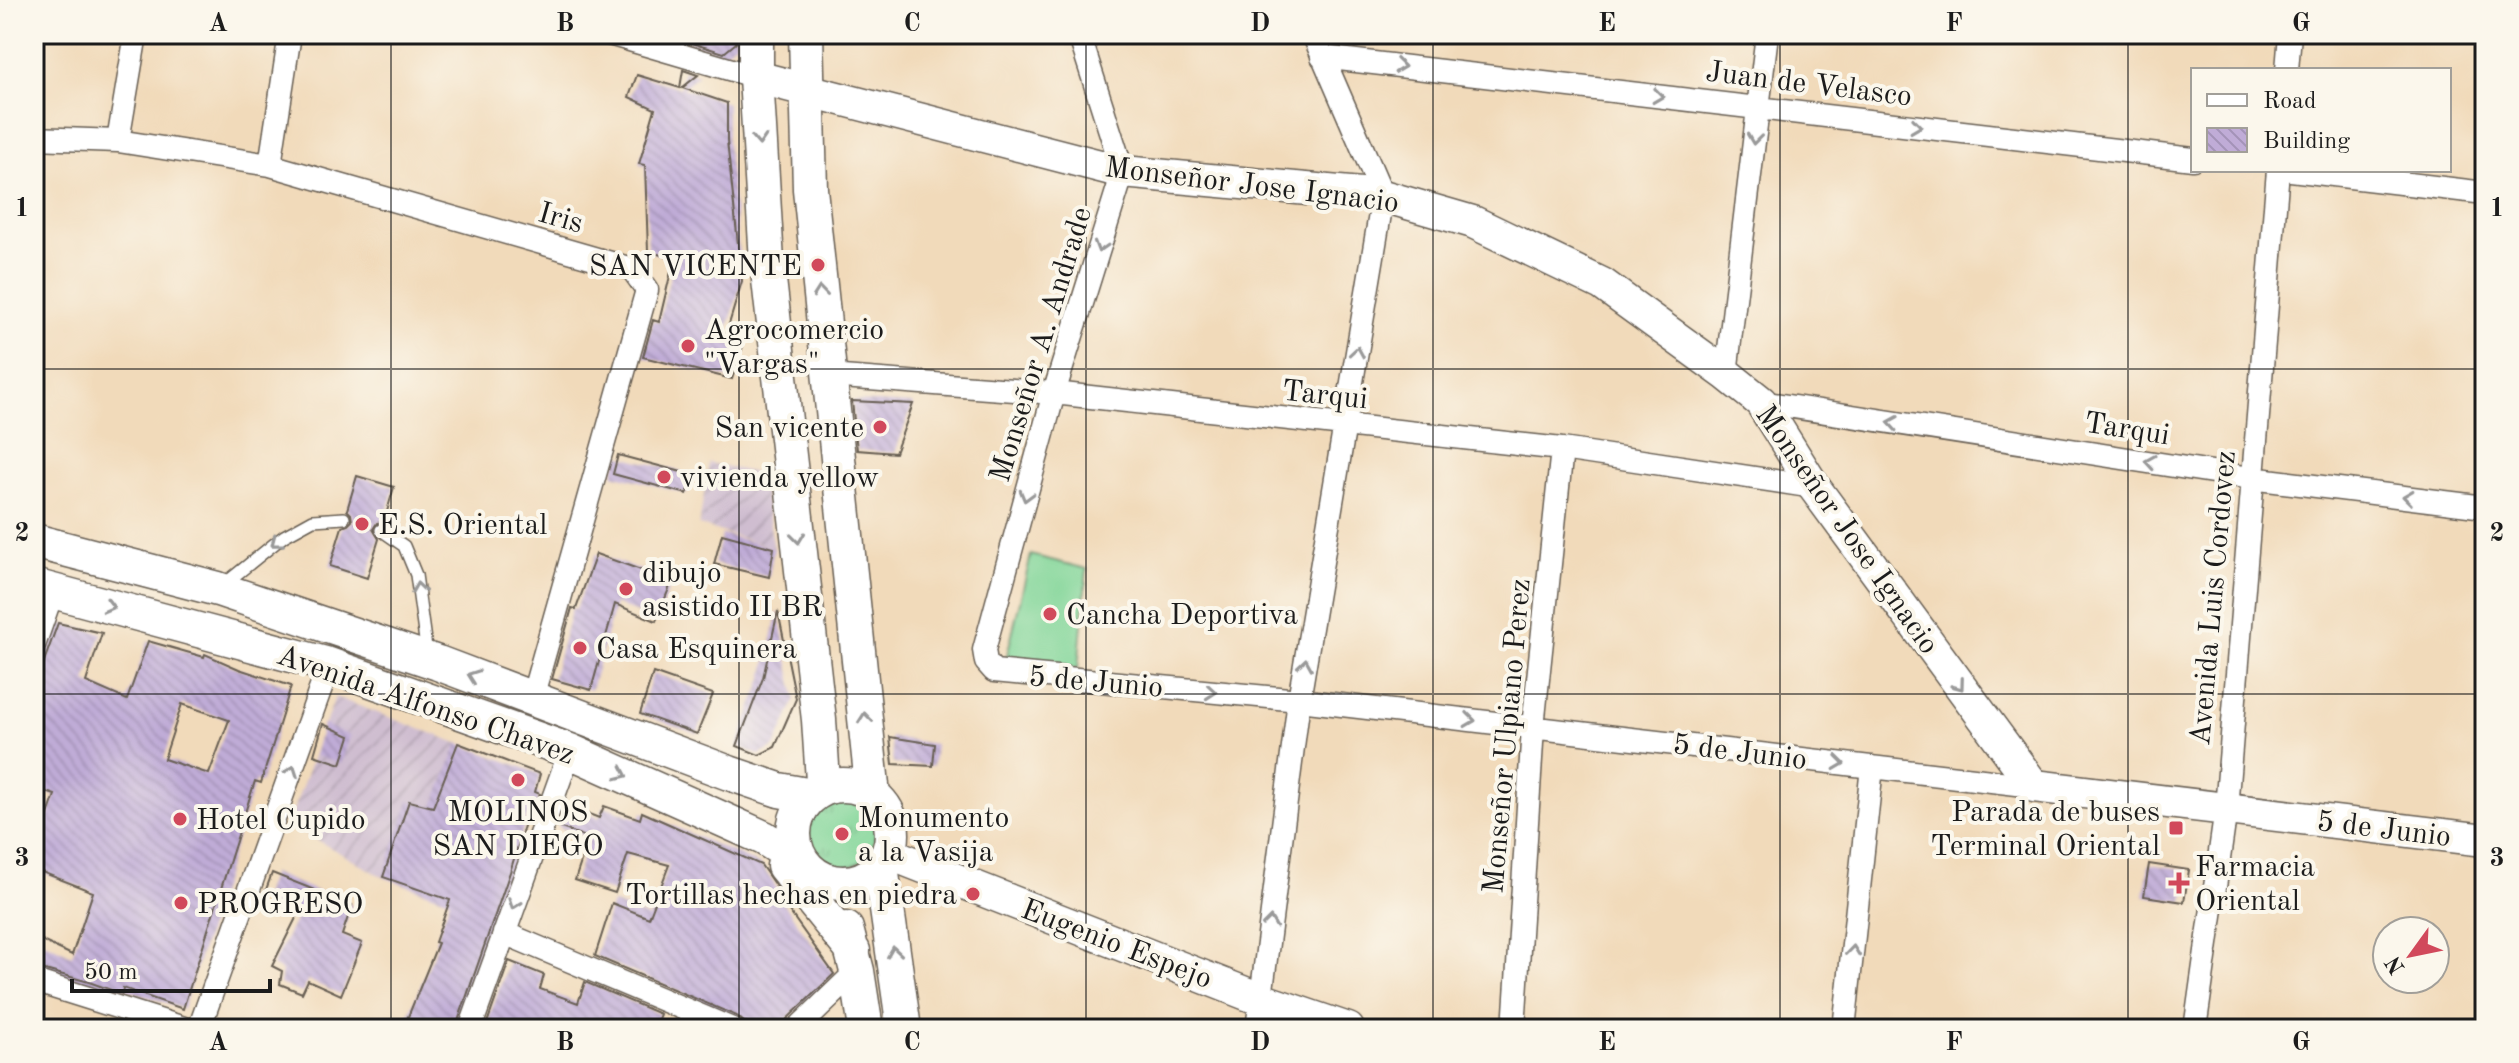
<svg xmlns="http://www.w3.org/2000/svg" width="2519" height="1063" font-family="'Old Standard TT',serif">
	<defs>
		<pattern id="industrial-furrows" width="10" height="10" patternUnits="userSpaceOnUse" patternTransform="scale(2)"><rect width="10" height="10" fill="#cfbdd0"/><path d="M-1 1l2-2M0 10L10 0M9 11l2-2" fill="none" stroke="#b1a2b2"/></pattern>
		<pattern id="park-tufts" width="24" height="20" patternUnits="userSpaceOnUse" patternTransform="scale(2)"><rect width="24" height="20" fill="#81d598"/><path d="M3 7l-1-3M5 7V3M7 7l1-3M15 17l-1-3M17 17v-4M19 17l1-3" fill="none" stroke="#6fb682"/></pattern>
		<pattern id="building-back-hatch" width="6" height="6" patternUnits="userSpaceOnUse" patternTransform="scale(2)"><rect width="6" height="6" fill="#c0acd7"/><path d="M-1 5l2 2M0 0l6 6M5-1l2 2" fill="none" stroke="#a493b8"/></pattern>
	</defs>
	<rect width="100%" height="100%" fill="#fbf7ec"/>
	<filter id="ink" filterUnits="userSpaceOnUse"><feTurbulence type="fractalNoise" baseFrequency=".0125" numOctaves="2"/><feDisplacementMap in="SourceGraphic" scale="16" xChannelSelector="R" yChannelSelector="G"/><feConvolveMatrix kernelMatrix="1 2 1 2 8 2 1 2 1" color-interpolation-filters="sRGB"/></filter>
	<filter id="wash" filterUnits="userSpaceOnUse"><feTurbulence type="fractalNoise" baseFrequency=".006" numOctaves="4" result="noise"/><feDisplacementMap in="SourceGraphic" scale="32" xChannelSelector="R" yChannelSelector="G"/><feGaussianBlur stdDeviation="1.8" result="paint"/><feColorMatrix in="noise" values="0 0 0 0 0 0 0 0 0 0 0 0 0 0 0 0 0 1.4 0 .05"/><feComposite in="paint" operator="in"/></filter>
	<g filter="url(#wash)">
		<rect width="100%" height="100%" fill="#f1daba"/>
		<path fill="url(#industrial-furrows)" d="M709,463L761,474L774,548L699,525Z
			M335,697L458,743L433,807L409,802L383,877L288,824Z"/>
		<path fill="#81d598" stroke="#4e785a" stroke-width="2" d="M1031,555L1087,569L1078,669L1006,659Z"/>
		<path fill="url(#park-tufts)" stroke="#4e785a" stroke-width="2" d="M809 834a33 33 0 1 1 66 0a33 33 0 1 1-66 0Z"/>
		<g id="blocks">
			<path fill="url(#building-back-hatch)" fill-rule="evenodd" d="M689,34H736V43L724,53L688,42Z
				M683,70L698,75L682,88L727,103V141L742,281L724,341L743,346L732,379L643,357L653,320L659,322L674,259L648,251L645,165L639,164L655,109L629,97L637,75L680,88Z
				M852,401L913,404L895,453L857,450Z
				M618,455L693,475L687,494L613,474Z
				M357,476L394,487L384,522L377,523L373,529L379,539L367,578L330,566L342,527L348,525L352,521L351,514L347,510Z
				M722,534L774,548L769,577L714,564Z
				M596,554L672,581L656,621L615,604L591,690L552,679L572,608L576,609Z
				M778,611L796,699L775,747L759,755L737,746L763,678Z
				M58,623L102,633L86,682L127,700L148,641L204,657L205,654L239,669L291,686L261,783L255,781L183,1009L123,988L122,994L89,982L34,967V937L72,955L93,892L34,869V854L55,795L34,788V689ZM182,704L229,720L209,774L164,759Z
				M653,673L713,694L697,734L640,714Z
				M323,724L350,736L341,764L314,755Z
				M890,737L935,744L933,766L893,764Z
				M458,743L540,774L535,792L540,794L531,817L527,816L510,872L457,1024L448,1022L446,1029H403L438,943L435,942L450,900L383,877L409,801L433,807Z
				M566,805L599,818L604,806L640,819L642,812L761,865L785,900L782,901L834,974L787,1019L783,1029H757V1026L744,1022L737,1016L595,956L612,903L649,918L669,865L628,854L615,893L575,880L589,838L558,827Z
				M2149,864L2189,870L2184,902L2144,896Z
				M272,873L352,905L342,935L362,943L341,995L308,980L302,993L280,984L282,971L272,966L297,916L262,901Z
				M509,961L544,975L540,989L578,1003L585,982L660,1014L654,1029H485Z"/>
		</g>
	</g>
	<g filter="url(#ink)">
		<use href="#blocks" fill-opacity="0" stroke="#675e53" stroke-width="2"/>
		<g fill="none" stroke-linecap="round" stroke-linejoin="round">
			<defs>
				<path id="lane" d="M381,530L404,546L416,575L427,655
					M222,586L284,536L313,520L344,518"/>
				<path id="street" d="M609,34L756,77
					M1079,34L1123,172L1054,393L984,650L986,662L994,671L1299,700L2034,786
					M1322,57L2193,159
					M2287,70L2290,34
					M34,138L118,141L270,165L632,269L647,290L532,698
					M118,141L136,34
					M270,165L290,34
					M2291,170L2485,193
					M1726,374L1767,34
					M829,376L1054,393L1562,449L1814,487
					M1761,402L2251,478L2485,507
					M34,645L53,591
					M504,933L732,1029
					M34,981L187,1029
					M199,1029L329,665
					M470,1029L570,751
					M797,1029L857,971
					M1257,1029L1299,700L1383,196L1313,34
					M1514,1029L1533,727L1562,449
					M1844,1029L1872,767
					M2195,1029L2226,809L2278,170"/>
				<path id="secondary" d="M756,77L1123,172L1383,196L1473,222L1602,284L1726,374L1761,402L1814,487L2034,786L2485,840
					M888,853L1260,999L1348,1029"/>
				<path id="primary" d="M756,34V77L767,262L819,720L823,781L819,791
					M806,34L810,189L873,795
					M34,541L218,589L438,663L729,773L779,790L812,796
					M34,586L329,665L570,751L733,824L764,838L803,863
					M794 834a49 49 0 1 1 98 0a49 49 0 1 1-98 0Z
					M784,866L853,951
					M881,867L904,1029
					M846,929L857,971L866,1029"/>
			</defs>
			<use href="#lane" stroke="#675e53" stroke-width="14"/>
			<use href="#street" stroke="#675e53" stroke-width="25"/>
			<use href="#secondary" stroke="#675e53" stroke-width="35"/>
			<use href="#primary" stroke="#675e53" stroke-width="37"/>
			<use href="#lane" stroke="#fff" stroke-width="11"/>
			<use href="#street" stroke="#fff" stroke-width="22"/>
			<use href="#secondary" stroke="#fff" stroke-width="32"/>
			<use href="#primary" stroke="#fff" stroke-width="34"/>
		</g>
		<defs><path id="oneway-chevron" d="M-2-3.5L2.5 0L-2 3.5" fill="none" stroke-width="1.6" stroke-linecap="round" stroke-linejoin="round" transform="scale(2)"/></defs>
		<g stroke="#999">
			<use href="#oneway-chevron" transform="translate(1400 66) rotate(7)"/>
			<use href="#oneway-chevron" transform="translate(1658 96) rotate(7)"/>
			<use href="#oneway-chevron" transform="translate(1916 126) rotate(7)"/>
			<use href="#oneway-chevron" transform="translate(1754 139) rotate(97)"/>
			<use href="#oneway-chevron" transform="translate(759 140) rotate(87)"/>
			<use href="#oneway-chevron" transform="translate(1100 247) rotate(107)"/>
			<use href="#oneway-chevron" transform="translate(820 292) rotate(-96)"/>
			<use href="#oneway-chevron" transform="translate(1357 352) rotate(-81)"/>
			<use href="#oneway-chevron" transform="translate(1893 423) rotate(-171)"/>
			<use href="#oneway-chevron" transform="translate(2150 462) rotate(-171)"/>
			<use href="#oneway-chevron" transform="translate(1026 496) rotate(105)"/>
			<use href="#oneway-chevron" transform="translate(2408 497) rotate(-173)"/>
			<use href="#oneway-chevron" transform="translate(798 538) rotate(83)"/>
			<use href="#oneway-chevron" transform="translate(276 542) rotate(142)"/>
			<use href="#oneway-chevron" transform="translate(418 588) rotate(-98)"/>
			<use href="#oneway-chevron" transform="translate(109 606) rotate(15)"/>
			<use href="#oneway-chevron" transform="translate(1305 664) rotate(-81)"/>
			<use href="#oneway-chevron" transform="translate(473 676) rotate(-160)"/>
			<use href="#oneway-chevron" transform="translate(1959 685) rotate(54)"/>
			<use href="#oneway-chevron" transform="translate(1211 692) rotate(5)"/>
			<use href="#oneway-chevron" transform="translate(865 718) rotate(-96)"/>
			<use href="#oneway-chevron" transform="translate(1470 720) rotate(7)"/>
			<use href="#oneway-chevron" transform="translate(1839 763) rotate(7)"/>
			<use href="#oneway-chevron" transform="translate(292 771) rotate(-70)"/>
			<use href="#oneway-chevron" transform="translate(622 774) rotate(24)"/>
			<use href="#oneway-chevron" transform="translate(514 904) rotate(110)"/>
			<use href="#oneway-chevron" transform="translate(1270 922) rotate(-83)"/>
			<use href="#oneway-chevron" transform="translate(1853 951) rotate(-84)"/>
			<use href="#oneway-chevron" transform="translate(894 952) rotate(-98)"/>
		</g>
	</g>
	<path fill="none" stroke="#1c1c1c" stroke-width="2" stroke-opacity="0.55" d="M391,34V1029M739,34V1029M1086,34V1029M1433,34V1029M1780,34V1029M2128,34V1029M34,369H2485M34,694H2485"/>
	<g fill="#d1495b" stroke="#fbf7ec" stroke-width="3">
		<circle cx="818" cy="265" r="8"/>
		<circle cx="688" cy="346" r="8"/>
		<circle cx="880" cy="427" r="8"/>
		<circle cx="664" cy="477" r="8"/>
		<circle cx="362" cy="524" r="8"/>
		<circle cx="626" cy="589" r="8"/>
		<circle cx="1050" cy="614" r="8"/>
		<circle cx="580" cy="648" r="8"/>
		<circle cx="518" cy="780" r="8"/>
		<circle cx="180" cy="819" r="8"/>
		<rect x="2168" y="820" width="16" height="16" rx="4"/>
		<circle cx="842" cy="834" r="8"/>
		<path d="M2175 871h8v8h8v8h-8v8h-8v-8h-8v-8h8z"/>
		<circle cx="973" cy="894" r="8"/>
		<circle cx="181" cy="903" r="8"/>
	</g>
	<g text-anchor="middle" stroke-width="8" stroke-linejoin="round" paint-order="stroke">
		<g font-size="30" fill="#1c1c1c" stroke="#fbf7ec">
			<text transform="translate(1809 83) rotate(7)" y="10">Juan de Velasco</text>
			<text transform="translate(1252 184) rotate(7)" y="10">Monseñor Jose Ignacio</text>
			<text transform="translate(561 217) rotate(16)" y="10">Iris</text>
			<text transform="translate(1040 344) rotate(-73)" y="10">Monseñor A. Andrade</text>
			<text transform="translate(1325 394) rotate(6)" y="10">Tarqui</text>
			<text transform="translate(2127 428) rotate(9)" y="10">Tarqui</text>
			<text transform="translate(1848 529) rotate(55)" y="10">Monseñor Jose Ignacio</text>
			<text transform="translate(2212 598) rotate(-85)" y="10">Avenida Luis Cordovez</text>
			<text transform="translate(1096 681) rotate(5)" y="10">5 de Junio</text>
			<text transform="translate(426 704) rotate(19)" y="10">Avenida Alfonso Chavez</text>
			<text transform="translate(1506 736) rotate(-85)" y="10">Monseñor Ulpiano Perez</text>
			<text transform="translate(1740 751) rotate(7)" y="10">5 de Junio</text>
			<text transform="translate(2384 828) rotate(7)" y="10">5 de Junio</text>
			<text transform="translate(1117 943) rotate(21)" y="10">Eugenio Espejo</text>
		</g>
		<g font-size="30" fill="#1c1c1c" stroke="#fbf7ec" text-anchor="start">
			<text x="802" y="275" text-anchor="end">SAN VICENTE</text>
			<text x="704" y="339">Agrocomercio<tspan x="704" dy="34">"Vargas"</tspan></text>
			<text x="864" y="437" text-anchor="end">San vicente</text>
			<text x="680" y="487">vivienda yellow</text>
			<text x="378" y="534">E.S. Oriental</text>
			<text x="642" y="582">dibujo<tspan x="642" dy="34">asistido II BR</tspan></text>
			<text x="1066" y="624">Cancha Deportiva</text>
			<text x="596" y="658">Casa Esquinera</text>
			<text x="518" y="821" text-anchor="middle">MOLINOS<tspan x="518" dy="34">SAN DIEGO</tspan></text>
			<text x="2160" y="821" text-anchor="end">Parada de buses<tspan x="2160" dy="34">Terminal Oriental</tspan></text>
			<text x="858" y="827">Monumento<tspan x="858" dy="34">a la Vasija</tspan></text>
			<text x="196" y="829">Hotel Cupido</text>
			<text x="2195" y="876">Farmacia<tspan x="2195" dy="34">Oriental</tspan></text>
			<text x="957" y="904" text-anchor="end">Tortillas hechas en piedra</text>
			<text x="197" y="913">PROGRESO</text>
		</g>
	</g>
	<rect width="2519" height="1063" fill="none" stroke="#fbf7ec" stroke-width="88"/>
	<rect x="2191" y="68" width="260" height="104" fill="#fbf7ec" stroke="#a29f99" stroke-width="2"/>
	<rect x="2207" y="94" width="40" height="12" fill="#ffffff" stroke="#a29f99" stroke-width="2"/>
	<text x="2263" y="108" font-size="24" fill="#1c1c1c">Road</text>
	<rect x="2207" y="128" width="40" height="24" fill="url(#building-back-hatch)" stroke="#a29f99" stroke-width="2"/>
	<text x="2263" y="148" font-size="24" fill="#1c1c1c">Building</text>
	<g transform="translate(2411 955) rotate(237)"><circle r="38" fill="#fbf7ec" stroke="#a29f99" stroke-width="2"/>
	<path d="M0-6L14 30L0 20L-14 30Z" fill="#d1495b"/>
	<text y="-12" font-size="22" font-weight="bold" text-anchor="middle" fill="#1c1c1c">N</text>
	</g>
	<path d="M72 979v12h198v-12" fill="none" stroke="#1c1c1c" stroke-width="4"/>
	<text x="84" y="979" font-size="24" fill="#1c1c1c" stroke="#fbf7ec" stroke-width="6" paint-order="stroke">50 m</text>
	<rect x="44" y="44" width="2431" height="975" fill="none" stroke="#1c1c1c" stroke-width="3"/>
	<g font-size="26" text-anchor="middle" font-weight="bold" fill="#1c1c1c">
		<text x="218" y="31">A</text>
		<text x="565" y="31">B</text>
		<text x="912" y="31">C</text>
		<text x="1260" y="31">D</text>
		<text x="1607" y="31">E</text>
		<text x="1954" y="31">F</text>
		<text x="2301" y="31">G</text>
		<text x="22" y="216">1</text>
		<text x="2497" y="216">1</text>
		<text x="22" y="541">2</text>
		<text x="2497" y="541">2</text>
		<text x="22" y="866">3</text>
		<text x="2497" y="866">3</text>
		<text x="218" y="1050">A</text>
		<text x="565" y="1050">B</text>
		<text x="912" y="1050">C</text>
		<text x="1260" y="1050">D</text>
		<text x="1607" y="1050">E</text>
		<text x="1954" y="1050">F</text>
		<text x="2301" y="1050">G</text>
	</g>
</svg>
